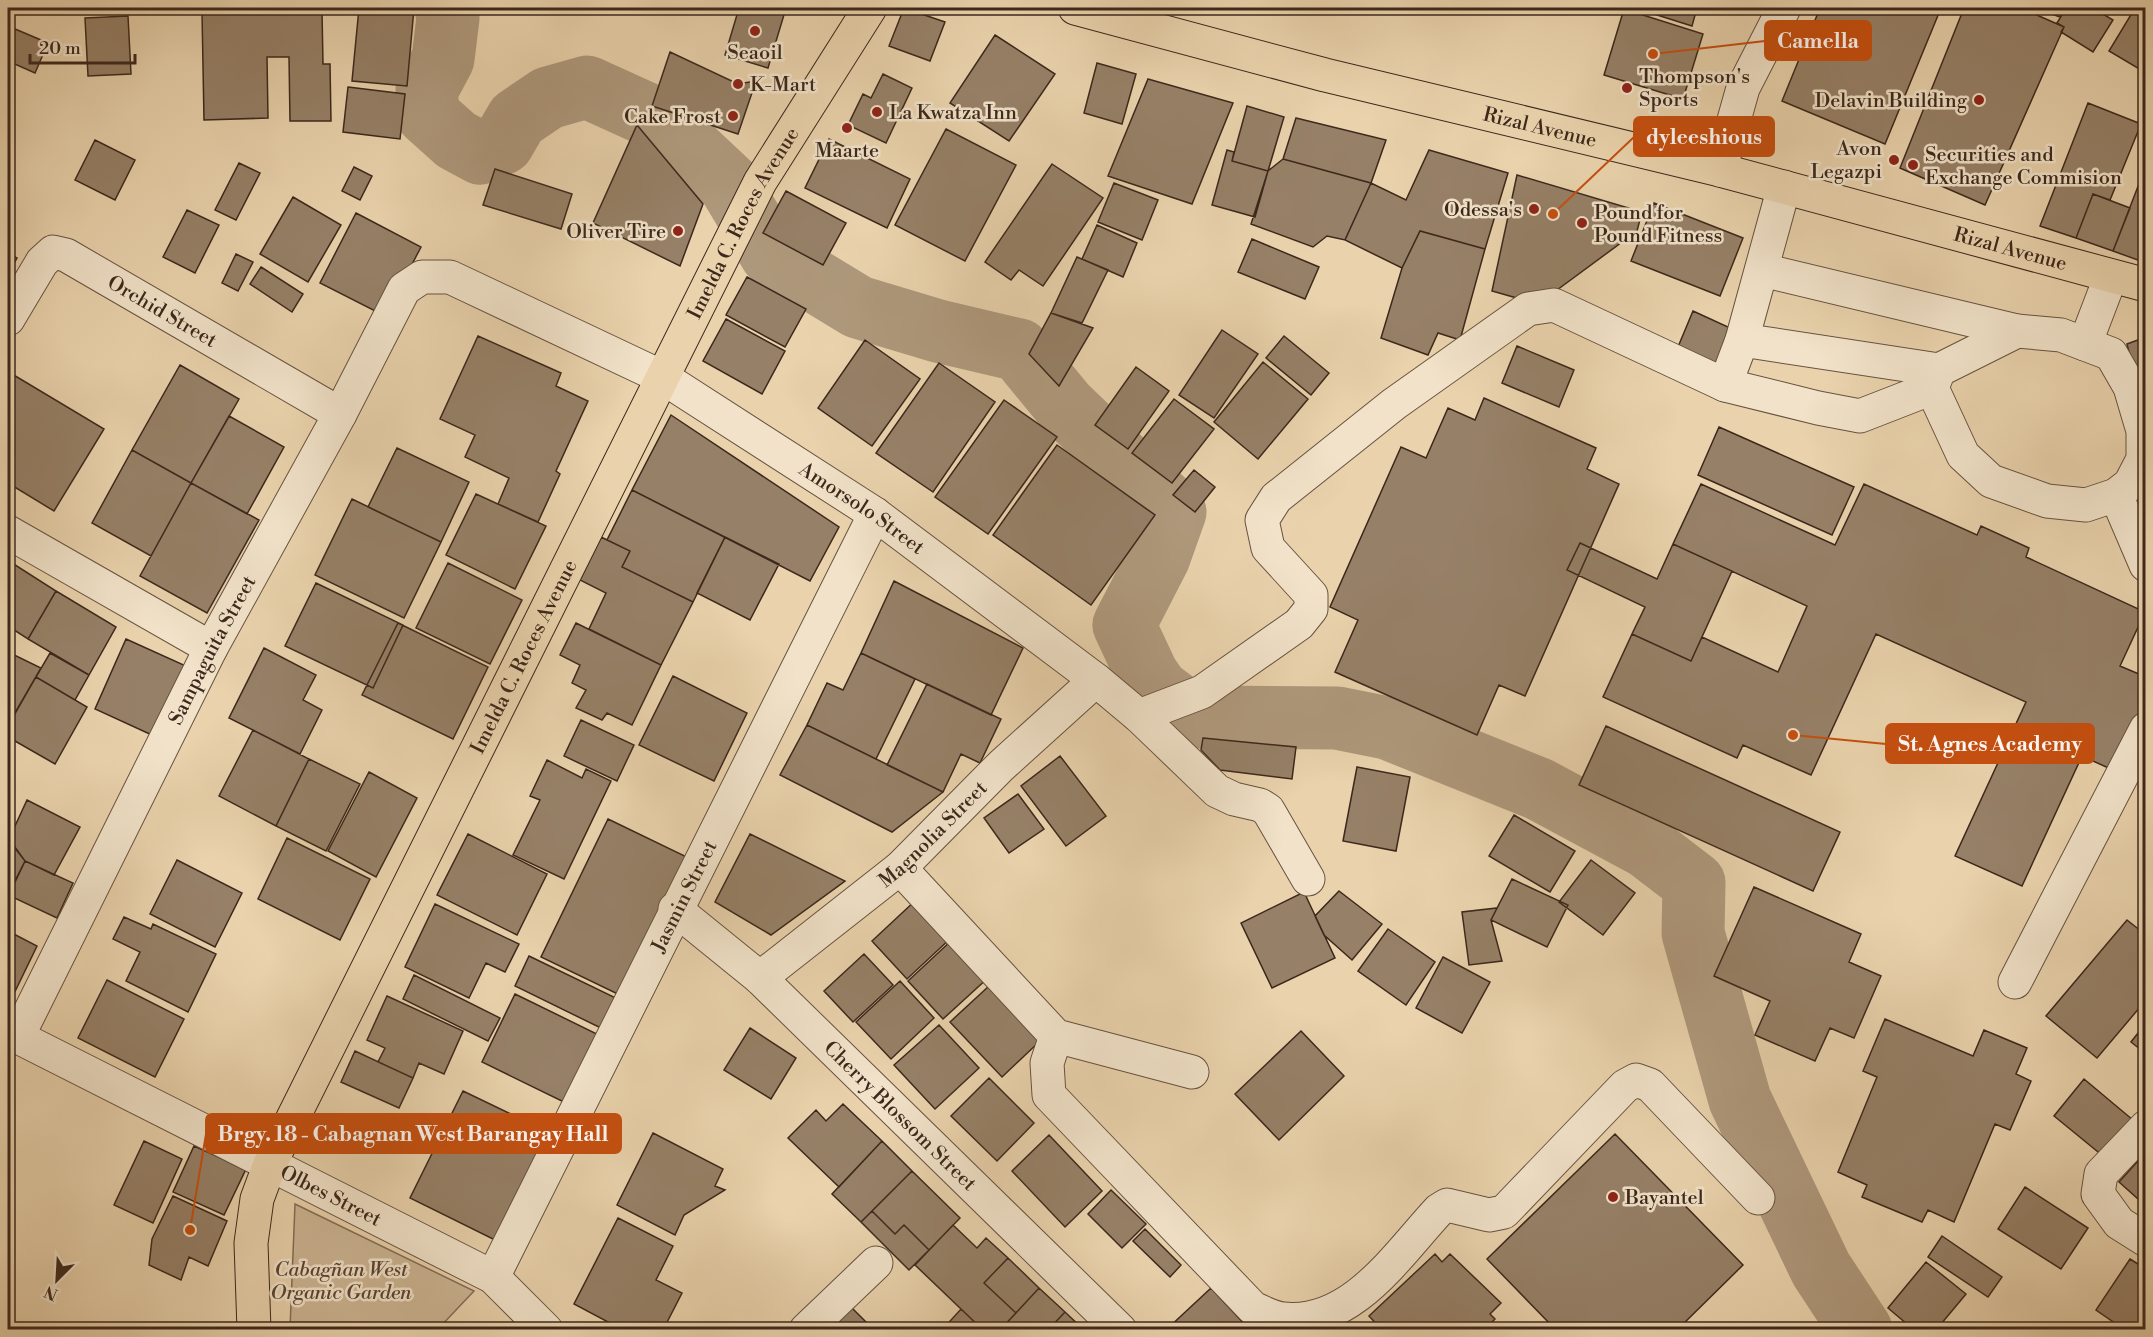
<svg xmlns="http://www.w3.org/2000/svg" width="2153" height="1337" font-family="'Libre Bodoni',serif">
	<rect width="100%" height="100%" fill="#e9d2ac"/>
	<filter id="stains"><feTurbulence type="fractalNoise" baseFrequency=".00333" numOctaves="4"/><feColorMatrix values="0 0 0 0 .2 0 0 0 0 .09 0 0 0 0 .02 0 0 0 .5 -.17"/></filter>
	<radialGradient id="worn" r=".72"><stop offset=".6" stop-color="#630" stop-opacity="0"/><stop offset="1" stop-color="#630" stop-opacity=".3"/></radialGradient>
	<path fill="#ccb594" stroke="#846e58" stroke-width="1.5" d="M295,1204L474,1291L438,1329H290Z"/>
	<g fill="none" stroke-linecap="round" stroke-linejoin="round">
		<path stroke="#ae987b" stroke-width="63" d="M446,8L448,18L443,59L427,89V114L456,140L480,153L503,143L517,119L548,98L587,87L662,121L729,184L771,254L858,307L938,331L1019,350L1065,406L1175,512L1159,557L1124,625L1147,674L1158,690L1194,717L1337,718L1387,728L1539,789L1647,847L1694,883L1693,933L1740,1100L1821,1269L1861,1330"/>
	</g>
	<path fill="#968067" stroke="#3c281c" stroke-width="1.5" d="M359,8H414L407,86L352,81Z
		M739,8H786L768,68L725,55Z
		M904,8L945,22L930,61L889,46Z
		M1635,8H1697L1692,26Z
		M1820,8H1941L1885,144L1782,101Z
		M1964,8H2021L2064,27L1985,205L1900,168Z
		M2036,8H2066L2060,17Z
		M2066,8H2093L2113,20L2093,52L2061,32L2064,27L2057,23Z
		M2135,8H2146V73L2109,51Z
		M1624,9L1703,34L1683,99L1604,75Z
		M322,11L323,64H330L331,121H290L289,57H267L268,118L204,120L202,12Z
		M128,16L131,74L88,76L85,18Z
		M8,26L48,43L35,73L8,61Z
		M995,35L1055,74L1009,141L950,103Z
		M670,52L738,84L756,81L738,134L652,106Z
		M1097,63L1136,74L1122,124L1084,113Z
		M883,74L912,88L886,143L848,125L863,94L871,98Z
		M1148,79L1233,103L1192,204L1108,176Z
		M348,87L405,94L400,139L343,132Z
		M2088,103L2141,124L2110,200L2093,194L2076,238L2040,226Z
		M1247,106L1284,117L1268,171L1232,161Z
		M1296,118L1386,140L1371,183L1283,159Z
		M637,125L703,204L680,266L593,223Z
		M946,129L1016,165L965,261L895,225Z
		M829,139L910,179L887,228L805,188Z
		M95,140L135,160L115,200L75,180Z
		M1227,150L1234,152L1232,161L1268,171L1255,217L1212,205Z
		M1429,150L1508,173L1485,249L1420,231L1402,268L1345,240L1371,183L1406,200Z
		M1283,159L1371,183L1345,240L1327,236L1313,247L1251,224L1268,171Z
		M239,163L260,173L236,220L215,210Z
		M1052,164L1103,198L1043,286L1019,270L1011,280L985,262Z
		M354,167L372,176L360,200L342,191Z
		M495,169L572,194L561,229L483,205Z
		M1517,175L1642,212L1637,231L1538,304L1492,291Z
		M2142,176L2146,178V263L2113,251Z
		M1114,183L1158,200L1142,240L1098,222Z
		M786,191L846,223L823,265L763,233Z
		M2093,194L2130,208L2113,251L2076,238Z
		M293,197L341,225L308,282L260,254Z
		M1654,203L1743,238L1720,296L1631,261Z
		M187,210L219,225L195,273L163,257Z
		M356,213L421,247L385,316L320,283Z
		M1097,225L1137,243L1123,277L1082,259Z
		M1420,231L1485,249L1460,340L1438,333L1428,355L1381,338L1402,268Z
		M1252,239L1319,267L1305,299L1238,272Z
		M8,253L17,258L8,274Z
		M236,254L253,262L238,291L222,283Z
		M1077,257L1108,270L1082,323L1051,313Z
		M261,267L303,294L292,312L250,284Z
		M747,277L806,309L785,347L726,315Z
		M1693,311L1739,332L1720,374L1675,354Z
		M1051,313L1093,328L1059,386L1029,354Z
		M726,319L785,351L762,394L703,361Z
		M1222,330L1258,354L1214,418L1179,395Z
		M478,336L561,373L556,386L588,401L556,471L560,474L538,522L498,504L509,478L465,457L475,435L440,419Z
		M1284,336L1329,373L1311,395L1266,358Z
		M2143,338L2146,339V407L2136,382L2127,344Z
		M865,340L920,379L872,446L818,408Z
		M1517,346L1574,370L1559,407L1502,383Z
		M1263,362L1308,399L1258,459L1214,422Z
		M939,363L995,402L933,492L876,453Z
		M180,365L239,399L191,483L132,450Z
		M1136,367L1169,391L1128,449L1095,425Z
		M12,374L104,429L54,511L8,483V381Z
		M1484,398L1596,448L1587,469L1619,484L1525,696L1499,685L1477,735L1335,672L1358,620L1330,607L1401,447L1426,458L1448,408L1475,420Z
		M1174,399L1214,429L1172,483L1132,453Z
		M1004,400L1057,437L988,534L935,497Z
		M671,415L839,527L810,581L632,490Z
		M229,416L284,447L247,514L191,483Z
		M1719,427L1854,487L1832,535L1698,475Z
		M1057,445L1155,515L1091,605L993,535Z
		M397,448L469,482L441,542L368,507Z
		M132,450L191,483L151,556L92,523Z
		M1194,470L1215,487L1195,512L1173,495Z
		M191,483L259,520L207,613L140,576Z
		M1701,484L1835,545L1864,484L1977,535L1981,526L2029,548L2026,557L2145,612L2120,666L2146,677V785L2082,756L2022,886L1955,856L2026,702L1876,634L1811,775L1743,745L1737,758L1603,697L1632,634L1691,661L1702,637L1778,672L1807,606L1673,544Z
		M632,490L725,537L693,602L622,567L630,551L607,540Z
		M476,494L546,526L515,589L446,555Z
		M352,499L441,542L404,618L315,575Z
		M601,537L630,551L622,567L693,602L661,665L589,629L606,593L580,580Z
		M725,537L779,564L750,620L697,593Z
		M1580,543L1657,579L1673,544L1732,571L1691,661L1632,634L1645,607L1567,570Z
		M12,563L56,591L28,639L8,626V570Z
		M448,563L522,600L490,664L416,628Z
		M894,581L1023,648L991,715L861,653Z
		M316,583L403,625L373,688L285,646Z
		M56,591L116,627L89,675L28,639Z
		M398,623L488,667L453,739L362,695Z
		M576,623L661,665L632,725L607,713L602,720L576,708L586,690L572,683L580,665L560,655Z
		M126,639L186,666L154,736L95,709Z
		M264,648L316,675L303,700L322,710L300,754L229,718Z
		M8,652L41,668L8,725Z
		M50,653L89,675L75,700L36,677Z
		M861,653L915,679L876,759L807,725L827,683L843,690Z
		M673,676L747,713L714,781L639,745Z
		M36,677L87,707L55,764L8,737V726Z
		M927,684L1001,719L980,763L961,754L943,792L887,765Z
		M581,720L634,745L617,781L564,756Z
		M807,725L876,759L943,792L892,832L780,775Z
		M1606,726L1840,832L1813,891L1579,785Z
		M253,730L309,759L276,826L219,796Z
		M1203,738L1296,747L1292,779L1220,770L1201,750Z
		M1060,756L1106,816L1066,846L1021,786Z
		M309,759L360,784L326,851L276,826Z
		M547,760L582,778L586,769L611,781L564,879L513,855L540,800L530,796Z
		M1357,767L1410,777L1396,851L1343,841Z
		M369,772L417,798L376,877L328,851Z
		M1018,794L1044,829L1009,853L984,818Z
		M27,800L80,827L54,875L25,861L9,839Z
		M1514,815L1575,851L1550,892L1489,856Z
		M608,819L693,860L626,998L541,957Z
		M468,834L547,874L517,935L437,895Z
		M750,834L845,881L771,935L715,902Z
		M287,838L370,879L340,940L258,899Z
		M8,839L25,861L8,897Z
		M177,860L242,893L215,947L150,914Z
		M1591,860L1635,893L1603,935L1559,902Z
		M25,861L73,883L57,918L8,895Z
		M1512,879L1568,905L1547,947L1491,920Z
		M1754,887L1861,934L1849,962L1881,976L1854,1038L1830,1028L1815,1061L1755,1035L1770,1001L1714,976Z
		M1339,891L1382,924L1352,960L1324,935L1315,916Z
		M1304,892L1335,958L1272,988L1241,923Z
		M917,899L953,936L907,979L872,941Z
		M435,904L519,944L505,972L486,963L469,998L405,967Z
		M1497,908L1491,920L1502,961L1469,965L1462,912Z
		M124,917L151,929L153,924L216,954L188,1012L126,981L140,952L113,939Z
		M2127,920L2146,935V1000L2097,1058L2046,1016Z
		M1388,929L1435,962L1406,1005L1358,971Z
		M8,931L37,946L8,1006Z
		M953,939L989,977L943,1019L908,981Z
		M864,954L893,985L853,1022L824,991Z
		M529,956L622,1001L607,1031L515,986Z
		M1443,957L1490,982L1462,1033L1416,1008Z
		M414,975L500,1018L488,1041L403,999Z
		M107,980L184,1019L155,1077L78,1038Z
		M900,981L934,1018L891,1059L856,1022Z
		M989,986L1041,1040L1002,1077L950,1022Z
		M515,994L605,1038L572,1106L482,1062Z
		M387,996L463,1031L444,1074L419,1063L413,1078L378,1062L385,1048L367,1040Z
		M1885,1019L1973,1056L1984,1030L2027,1048L2016,1074L2031,1081L2010,1130L1995,1124L1954,1222L1928,1210L1922,1222L1862,1197L1867,1185L1838,1172L1877,1077L1863,1071Z
		M2146,1023V1054L2131,1042Z
		M939,1025L979,1068L935,1109L894,1065Z
		M750,1028L796,1058L771,1099L724,1070Z
		M1301,1031L1344,1076L1279,1140L1235,1094Z
		M355,1051L413,1078L399,1108L341,1082Z
		M989,1078L1034,1123L997,1161L951,1116Z
		M2084,1079L2133,1120L2103,1156L2054,1116Z
		M463,1091L548,1132L495,1240L410,1198Z
		M843,1104L882,1141L839,1187L788,1138L816,1110L826,1121Z
		M653,1133L723,1169L715,1186L725,1190L684,1215L675,1235L617,1205Z
		M1615,1134L1743,1265L1677,1330H1556L1487,1259Z
		M1049,1135L1102,1191L1065,1227L1012,1171Z
		M144,1141L182,1159L153,1223L114,1205Z
		M882,1141L912,1171L861,1222L832,1194Z
		M194,1146L246,1169L224,1215L173,1192Z
		M2146,1152V1206L2119,1182Z
		M912,1171L960,1218L929,1250L904,1225L895,1234L872,1211Z
		M2025,1187L2088,1228L2061,1269L1998,1229Z
		M1111,1190L1146,1224L1122,1248L1088,1214Z
		M173,1196L227,1221L208,1266L189,1257L181,1280L149,1265L152,1239Z
		M872,1211L895,1234L904,1225L929,1250L909,1270L861,1222Z
		M618,1218L673,1246L656,1280L682,1293L663,1330H623L574,1304Z
		M953,1225L977,1248L986,1238L1008,1258L984,1283L1016,1313L1000,1330H983L915,1265Z
		M1145,1229L1181,1265L1170,1277L1133,1241Z
		M1942,1236L2002,1277L1988,1297L1928,1257Z
		M1435,1254L1442,1262L1450,1254L1501,1303L1490,1314L1495,1319L1484,1330H1382L1369,1316Z
		M1008,1258L1039,1288L1016,1313L984,1283Z
		M2130,1259L2146,1269V1330H2125L2096,1310Z
		M1926,1262L1966,1294L1936,1330H1914L1888,1308Z
		M1039,1288L1065,1312L1048,1330H1000Z
		M1211,1288L1250,1330H1166Z
		M847,1303L874,1330H820Z
		M961,1309L983,1330H942Z
		M1065,1312L1084,1330H1048Z"/>
	<g fill="none" stroke-linecap="round" stroke-linejoin="round">
		<defs>
			<g id="minor">
				<path d="M1720,170L1743,88L1784,8"/>
				<path d="M1784,187L1742,340L1725,385L1818,408L1860,416L1932,388L1939,370L2017,331"/>
				<path d="M1762,270L2017,331L2061,335L2111,354L2130,387L2143,431V459L2130,484L2116,495L2086,505L2047,501L1991,481L1963,455L1932,388"/>
				<path id="s1" d="M8,319L42,262L53,252L66,255L340,414"/>
				<path d="M1742,340L1939,370"/>
				<path d="M2085,344L2111,276"/>
				<path d="M2116,495L2146,565"/>
				<path d="M8,532L211,648"/>
				<path d="M1139,716L1202,692L1299,624L1311,609V595L1268,548L1262,520L1276,498L1394,404L1528,309L1554,305L1725,385"/>
				<path d="M900,868L1056,1036L1192,1072"/>
				<path id="s2" d="M675,909L760,978L1120,1330"/>
				<path id="s3" d="M760,978L900,868L1001,766L1096,680"/>
				<path d="M2015,982L2146,729"/>
				<path id="s4" d="M8,1032L493,1277L546,1330"/>
				<path id="s5" d="M18,1036L211,648L340,414L404,289L422,277H450L662,377L875,514L1096,680L1139,716L1217,791L1234,799L1260,805L1268,810L1308,879"/>
				<path d="M1056,1036L1047,1063L1049,1095L1253,1308C1262,1312 1273,1318 1283,1319C1352,1326 1397,1255 1439,1210L1447,1205L1489,1215L1504,1212L1625,1086L1636,1080L1650,1085L1758,1198"/>
				<path d="M2146,1127L2101,1174L2098,1194L2119,1223L2146,1240"/>
				<path id="s6" d="M493,1277L875,514"/>
				<path d="M806,1330L876,1263"/>
			</g>
			<g id="major">
				<path id="s7" d="M1075,8L1325,75L1720,170L2146,285"/>
				<path id="s8" d="M254,1330L251,1243L257,1199L270,1164L760,182L870,8"/>
			</g>
		</defs>
		<use href="#minor" stroke="#675240" stroke-width="35"/>
		<use href="#major" stroke="#3c281c" stroke-width="35"/>
		<use href="#minor" stroke="#f1e2c9" stroke-width="33"/>
		<use href="#major" stroke="#e9d2ac" stroke-width="33"/>
	</g>
	<g fill="#8f2418" stroke="#f1e2c9" stroke-width="2">
		<circle cx="755" cy="31" r="6"/>
		<circle cx="738" cy="84" r="6"/>
		<circle cx="1627" cy="88" r="6"/>
		<circle cx="1979" cy="100" r="6"/>
		<circle cx="877" cy="112" r="6"/>
		<circle cx="733" cy="116" r="6"/>
		<circle cx="847" cy="128" r="6"/>
		<circle cx="1894" cy="160" r="6"/>
		<circle cx="1913" cy="165" r="6"/>
		<circle cx="1534" cy="209" r="6"/>
		<circle cx="1582" cy="223" r="6"/>
		<circle cx="678" cy="231" r="6"/>
		<circle cx="1613" cy="1197" r="6"/>
	</g>
	<g text-anchor="middle" stroke-width="5" stroke-linejoin="round" paint-order="stroke">
		<g font-size="20" fill="#3c281c" stroke="#f1e2c9" text-anchor="start">
			<text x="755" y="59" text-anchor="middle">Seaoil</text>
			<text x="1639" y="83">Thompson's<tspan x="1639" dy="23">Sports</tspan></text>
			<text x="750" y="91">K-Mart</text>
			<text x="1967" y="107" text-anchor="end">Delavin Building</text>
			<text x="889" y="119">La Kwatza Inn</text>
			<text x="721" y="123" text-anchor="end">Cake Frost</text>
			<text x="1882" y="155" text-anchor="end">Avon<tspan x="1882" dy="23">Legazpi</tspan></text>
			<text x="847" y="157" text-anchor="middle">Maarte</text>
			<text x="1925" y="161">Securities and<tspan x="1925" dy="23">Exchange Commision</tspan></text>
			<text x="1522" y="216" text-anchor="end">Odessa's</text>
			<text x="1594" y="219">Pound for<tspan x="1594" dy="23">Pound Fitness</tspan></text>
			<text x="666" y="238" text-anchor="end">Oliver Tire</text>
			<text x="1625" y="1204">Bayantel</text>
		</g>
		<g font-size="20" fill="#3c281c" stroke="#f1e2c9">
			<text dy="7" stroke="none"><textPath href="#s7" startOffset="480">Rizal Avenue</textPath></text>
			<text dy="7" stroke="none"><textPath href="#s8" startOffset="1222">Imelda C. Roces Avenue</textPath></text>
			<text dy="7" stroke="none"><textPath href="#s7" startOffset="966">Rizal Avenue</textPath></text>
			<text dy="7" stroke="none"><textPath href="#s1" startOffset="206">Orchid Street</textPath></text>
			<text dy="7" stroke="none"><textPath href="#s5" startOffset="1364">Amorsolo Street</textPath></text>
			<text dy="7" stroke="none"><textPath href="#s5" startOffset="432">Sampaguita Street</textPath></text>
			<text dy="7" stroke="none"><textPath href="#s8" startOffset="736">Imelda C. Roces Avenue</textPath></text>
			<text dy="7" stroke="none"><textPath href="#s3" startOffset="225">Magnolia Street</textPath></text>
			<text dy="7" stroke="none"><textPath href="#s6" startOffset="426">Jasmin Street</textPath></text>
			<text dy="7" stroke="none"><textPath href="#s2" startOffset="306">Cherry Blossom Street</textPath></text>
			<text dy="7" stroke="none"><textPath href="#s4" startOffset="362">Olbes Street</textPath></text>
		</g>
		<g font-size="20" font-style="italic" fill="#594434" stroke="#f1e2c9">
			<text x="341" y="1276">Cabagñan West<tspan x="341" dy="23">Organic Garden</tspan></text>
		</g>
	</g>
	<path fill="none" stroke="#c64f0f" stroke-width="2" d="M1653 54L1765 41M1553 214L1634 137M1793 735L1886 744M190 1230L206 1134"/>
	<g fill="#c64f0f" stroke="#f1e2c9" stroke-width="2">
		<circle cx="1653" cy="54" r="6"/>
		<circle cx="1553" cy="214" r="6"/>
		<circle cx="1793" cy="735" r="6"/>
		<circle cx="190" cy="1230" r="6"/>
	</g>
	<g fill="#c64f0f" stroke="#c64f0f" stroke-width="2">
		<rect x="1765" y="21" width="106" height="39" rx="6"/>
		<rect x="1634" y="117" width="140" height="39" rx="6"/>
		<rect x="1886" y="724" width="208" height="39" rx="6"/>
		<rect x="206" y="1114" width="415" height="39" rx="6"/>
	</g>
	<g font-size="21" text-anchor="middle" font-weight="bold" fill="#fff">
		<text x="1818" y="48">Camella</text>
		<text x="1704" y="144">dyleeshious</text>
		<text x="1990" y="751">St. Agnes Academy</text>
		<text x="413" y="1141">Brgy. 18 - Cabagnan West Barangay Hall</text>
	</g>
	<rect width="2153" height="1337" fill="none" stroke="#e9d2ac" stroke-width="30"/>
	<rect x="9" y="9" width="2135" height="1319" fill="none" stroke="#3c281c" stroke-width="3"/>
	<rect x="15" y="15" width="2123" height="1307" fill="none" stroke="#3c281c" stroke-width="1.5"/>
	<g transform="translate(57 1280) rotate(204)" stroke="#f1e2c9" stroke-width="4.5" paint-order="stroke">
	<path d="M0-4.5L10 22L0 15L-10 22Z" fill="#3c281c"/>
	<text y="-9" font-size="16" font-weight="bold" text-anchor="middle" fill="#3c281c">N</text>
	</g>
	<path d="M30 54v9h105v-9" fill="none" stroke="#3c281c" stroke-width="3"/>
	<text x="39" y="54" font-size="18" fill="#3c281c" stroke="#f1e2c9" stroke-width="4.5" paint-order="stroke">20 m</text>
	<rect width="100%" height="100%" filter="url(#stains)"/>
	<rect width="100%" height="100%" fill="url(#worn)"/>
</svg>
